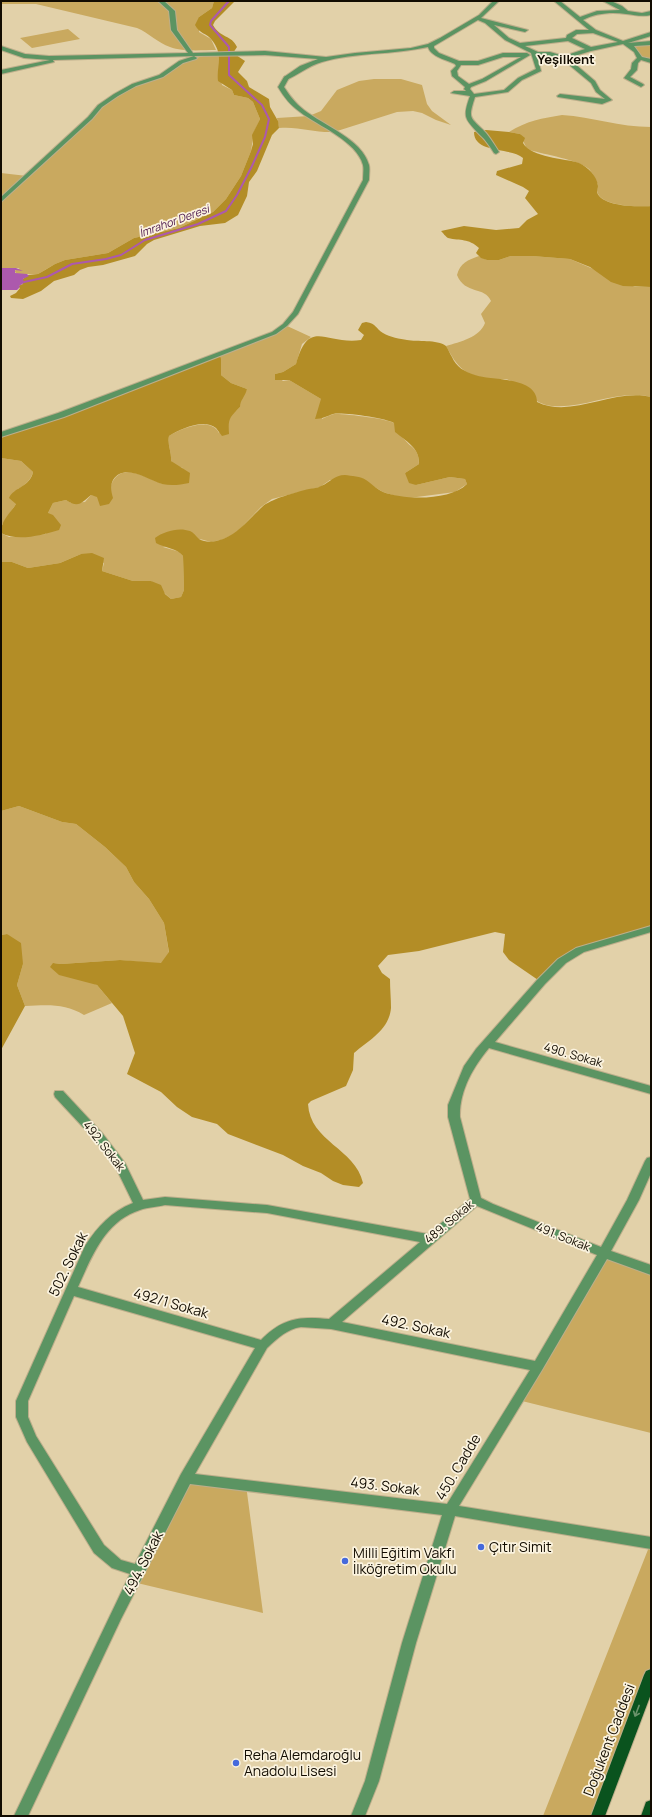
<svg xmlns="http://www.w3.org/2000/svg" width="652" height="1817" font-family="Manrope,sans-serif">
	<rect width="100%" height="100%" fill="#e2d1a9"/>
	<path fill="#c9a95f" d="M1,1H214L212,8L199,17V32L211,39L216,50C202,50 183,52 170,47C158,43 149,33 137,28L36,4H1Z
		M68,29L80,39L32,48L20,38Z
		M651,43V61L640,58L629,45Z
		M212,54H219V71L222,85L232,90L234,95L248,98L253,102L260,119L254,132L251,151L241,176L226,199L213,212L179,228L134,238L108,253L65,260L55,264L38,274H17L14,271L20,268H1V173L27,176L100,106L134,85L161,76L187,60Z
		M374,79H401L422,85L427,104L432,111L451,125L436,120L422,113L413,111L397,112L334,132C315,133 298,126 279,128L277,118L309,116L321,111L337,90L359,81Z
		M562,115C593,117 619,127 651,127V206C639,207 600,207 597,191C597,189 598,187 598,185C597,181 592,172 589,169C577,159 545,155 530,150L526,147L520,134L509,132C526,121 543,118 562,115Z
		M479,256L487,260H499L511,256H532L570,259L635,287H651V397C617,389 586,409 552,406C532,405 519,381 505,379C500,379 495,379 490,379C464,375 458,368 446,346C460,342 480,337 485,323L481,314L491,301C485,286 465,295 457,275C460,263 468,260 479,256Z
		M285,325L311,337L302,344L296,364L283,372L275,374L283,381L289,380L321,399L322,419C326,417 330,415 334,414C341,413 390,419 394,423C399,427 400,434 404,439C412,449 419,448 419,464L405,473L416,485L450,477L465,479L467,484L455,492L409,498L399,497L383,492L368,483L330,480L320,487L272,499L261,507L235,534L221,540L211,542L200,539L163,547L180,552L183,556L184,590L181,597L171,599L151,581H133L102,571L104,563L81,554L60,563L28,568L12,562H1V533L9,537L46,534L48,513L53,503L66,500L71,503L85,502L91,495L97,496L110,489C117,460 144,476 162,484L183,468L175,466L171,461C172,453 167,444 169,436C181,429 210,416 219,433L230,416L240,407V401L247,389L231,383L221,375L219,353L274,333Z
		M1,458L21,461L33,472C31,480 25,485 18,489L16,504L1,526Z
		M19,806L62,822L76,824L105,847L126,867L134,882L149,899L164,923L169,953L161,964L120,960L61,964L53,963L97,985L112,1003L84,1015C65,1003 47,1005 25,1006L17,985L23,964L7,934L1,935V811Z
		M604,1253L651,1270V1433L518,1400Z
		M186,1478L246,1485L263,1613L133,1582Z
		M651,1542V1675L598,1816H543Z"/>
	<path fill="#b38d26" d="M214,1H235L215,21L213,25C220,38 232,35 237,47L233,53L245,61L238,72L247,81L249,87L269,99L270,107L278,121L279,128L272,135L257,171L249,182L247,196L238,215L225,223L200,226L154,240L147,244L135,256L103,265L88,267L80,270L74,275L54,281L41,291L23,299L11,298L10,296L16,293L20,288L18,286L23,284V279L28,275L38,274L45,270L55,264L65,260L108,253L134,238L179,228L213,212L226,199L241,176L251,151L253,144L252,135L260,119L253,102L248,98L234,95L232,90L218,81C216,65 225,56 211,39C206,33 200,34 195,25L199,17L212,8Z
		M486,130L509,132L520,134L525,138L523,143C532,158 564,158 579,163C588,167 597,176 598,186C598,188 597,190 597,192C601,207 639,207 651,206V287L623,286L611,282L590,267L570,259L532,256H511L499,260H487L481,258L476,253L479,248C468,238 461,241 448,238C446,237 443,233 441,231L464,226L496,230L519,228L527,220L538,214L525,198L529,191L523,187L496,175L497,171L522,164L523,158C511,147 474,154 474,132Z
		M366,322C377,324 375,328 383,333C390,337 400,339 407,340C417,342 437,339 446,346C448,349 450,354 452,357C456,367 465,372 475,375C492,381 537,376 537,402C572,419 613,388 651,397V929L580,950L541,982L509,960L503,952L505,934L495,932L419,951L388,955L378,966L382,973L390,979C390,989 391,999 391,1008C389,1030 369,1040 354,1053L353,1070L346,1086L311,1101L308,1104C310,1142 355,1148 363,1183L359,1187L343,1185L333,1181L321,1173L303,1166L283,1155L228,1134L217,1124L192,1117L177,1107L161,1092L127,1074L135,1053L123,1016L97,985L59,975L50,967L53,963L61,964L120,960L161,963L169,952L164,923L149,899L134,882L126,867L105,847L76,824L62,822L19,806L1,811V562H12L28,568L60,563L81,554L92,553L104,558L102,571L133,581H151L161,585L165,594L171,599L181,597L184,590L183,556C177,548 165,548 156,543L155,538C164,531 179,527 190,531C193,532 196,536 199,539C206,543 215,542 223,539C239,533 249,519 262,507C270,499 297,492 309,489C313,488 318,488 321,486C331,482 334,475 345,475C351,476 361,476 366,480C372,484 375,488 383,492C404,500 450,501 467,484L465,479L450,477L416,485L409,483L405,473L419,464C420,448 406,441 395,432L394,423C385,418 343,412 333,414C327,416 322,419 315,419L321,399L289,380H275V374L283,372L296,364C309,317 325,345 361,340L364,335L358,330L362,323Z
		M219,353L221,359V375L231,383L247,389C245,397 240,400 240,407C229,418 228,419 229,434L222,436C220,433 218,431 216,428C204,418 180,429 169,436C167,444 172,453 171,461L190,473L189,483C180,485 171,486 162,484C149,480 124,462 113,480C110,486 111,491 113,498L109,504L100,506L97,497L91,495C82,502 79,509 66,500L53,503L48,513L53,515L61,525L59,530C42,535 18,542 1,533C1,520 9,515 16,504L9,498C14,487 30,487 33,472L21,461L1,458V435Z
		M7,934L21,943L23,964L17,985L25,1006L1,1050V935Z"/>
	<path fill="#ac59ad" d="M1,268H16L23,271L15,270V273L27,274L29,276L23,279L24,283L19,286L20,287L17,290H1Z"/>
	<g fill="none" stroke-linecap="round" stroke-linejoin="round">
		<path stroke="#ac59ad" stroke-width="2" d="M229,1L211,21L210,25L229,47V52
			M24,282L47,277L72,264L106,259L121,255L145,240L198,224L226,211L237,195L252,166L265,137L269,119L262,105L229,75V54"/>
		<defs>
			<path id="minor" d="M158,1H164L175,11L177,30L193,53L265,51L326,57L355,53L411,48L428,44L440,38L479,15L493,1H499L481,18L528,30L525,32L494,25L509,38L520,43L566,38L567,35L576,30H589L554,1H560L580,17L597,11L620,10L603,1H611L622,6L628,11L642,13L651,11V15C642,17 635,15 626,14C612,12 596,13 583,20L596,30L623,41L651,32V36L628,43L651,41V45L634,46L642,57L651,59V63L641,60L638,63L637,70L630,77L643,84L644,85L641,87L624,78L631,69L632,63L637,58L634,52L623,44L591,51L568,58L595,81L600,90L612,100L602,104L558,97L557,96L560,94L605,99L596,92L591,83L562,59L550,56H537L541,71L522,80L508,92L475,97C467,121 471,117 486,133C491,139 495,146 499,152L496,154L494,153C490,147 486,140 480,135C465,119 462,118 470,96L451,93L454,91H466L464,89L465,87L452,76L451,71L456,66L455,64C447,60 431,57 428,47C393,55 356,52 322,62C308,66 298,75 286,80L284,79V77L300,66L318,59L265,55L194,56L197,58L196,59L183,63L163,77L136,86L118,96L102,107L92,119L1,202V197L88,117L98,105L114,94L132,84L159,75L179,61L194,56L53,60L54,62L1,74V70L50,60L24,58L1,50V46L25,54L49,56L188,53L171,30L169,11ZM478,20L485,23L505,40L531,53L536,69L518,78L504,90L474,94L470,89L471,87L486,81L530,55L527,53H503L478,61H459L439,53L434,48V46ZM593,33L618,42L591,47L572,38L577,34ZM568,41L585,49L564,56L550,52H538L525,46ZM503,57H521L482,79L469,84L458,76L457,71L461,65H478Z
				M651,926V932L584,952L566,963L545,984L495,1042L651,1086V1094L489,1048C473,1067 459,1092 460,1117L481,1198L493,1204L601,1247L627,1200L645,1161L647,1158L651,1157V1173L639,1200L611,1251L651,1265V1275L607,1259L542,1370L459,1506L651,1537V1549L455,1516L416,1643L379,1781L365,1816H351L365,1781L402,1643L442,1515L190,1484L121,1619L28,1816H14L130,1574L112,1568L94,1553L27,1442L16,1417V1401L85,1246C98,1226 111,1212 133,1203L116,1168L95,1140L55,1097L54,1094L55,1091H63L103,1134L125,1163L143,1200L165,1197L267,1205L428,1234L470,1199L448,1117V1105L464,1066L476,1049L537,980L558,959L576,948ZM165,1205L267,1213L420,1242L329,1319C300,1316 282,1318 261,1340L78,1287C92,1256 105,1221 140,1210C148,1207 157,1207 165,1205ZM477,1206L597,1255L535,1361L342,1322ZM74,1296L255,1348L181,1474L135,1564L121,1560L104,1545L36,1436L28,1417V1401ZM301,1327L331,1329L530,1370L447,1504L195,1474L267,1348C278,1338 287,1329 301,1327Z"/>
			<path id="tertiary" d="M286,76L289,78L284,87C290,96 295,103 304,110C323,125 362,139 369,165C370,169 369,175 369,180L298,314L287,326L276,334L64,417L1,437V432L58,413L272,332L283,324L293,312L363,180C363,175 364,169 363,165C357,141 318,126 300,112C290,105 284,97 278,87L284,77Z"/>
			<path id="primary" d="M651,1669V1694L605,1816H591L644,1675L646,1671Z
				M651,1800V1816H641L646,1802Z"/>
		</defs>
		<use href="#minor" stroke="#bdae8b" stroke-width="2"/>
		<use href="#tertiary" stroke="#bdae8b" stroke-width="2"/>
		<use href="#primary" stroke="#bdae8b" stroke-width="2"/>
		<use href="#minor" fill="#5b9462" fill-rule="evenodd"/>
		<use href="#tertiary" fill="#5b9462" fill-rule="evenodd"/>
		<use href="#primary" fill="#0a531e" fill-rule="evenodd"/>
	</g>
	<defs><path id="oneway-shaft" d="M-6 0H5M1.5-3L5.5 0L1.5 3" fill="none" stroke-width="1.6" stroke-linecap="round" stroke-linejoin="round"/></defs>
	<use stroke="#6a936b" href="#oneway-shaft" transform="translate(637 1711) rotate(111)"/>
	<g fill="#4569dc" stroke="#fbf3df" stroke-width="1.5">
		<circle cx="481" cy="1547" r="4"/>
		<circle cx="345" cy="1561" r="4"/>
		<circle cx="236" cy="1763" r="4"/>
	</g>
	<g text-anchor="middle" stroke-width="3.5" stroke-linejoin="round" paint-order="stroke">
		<g font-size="11" font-style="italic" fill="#49134a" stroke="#fbf3df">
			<text transform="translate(174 221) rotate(-20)" y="4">İmrahor Deresi</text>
		</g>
		<g font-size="12" fill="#120c01" stroke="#fbf3df">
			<text transform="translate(573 1055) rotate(16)" y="4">490. Sokak</text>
			<text transform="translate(104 1146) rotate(52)" y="4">492. Sokak</text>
			<text transform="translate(449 1222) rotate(-40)" y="4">489. Sokak</text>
			<text transform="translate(563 1237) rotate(22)" y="4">491. Sokak</text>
		</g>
		<g font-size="13" font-weight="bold" fill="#120c01" stroke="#fbf3df">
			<text x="566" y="64">Yeşilkent</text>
		</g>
		<g font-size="14" fill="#120c01" stroke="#fbf3df">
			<text transform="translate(68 1264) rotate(-64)" y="5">502. Sokak</text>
			<text transform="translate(171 1303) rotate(16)" y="5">492/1 Sokak</text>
			<text transform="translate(416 1326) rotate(12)" y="5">492. Sokak</text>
			<text transform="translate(458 1467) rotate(-59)" y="5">450. Cadde</text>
			<text transform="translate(385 1486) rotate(7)" y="5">493. Sokak</text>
			<text transform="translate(143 1563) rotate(-63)" y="5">494. Sokak</text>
			<text transform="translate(609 1740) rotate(-69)" y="5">Doğukent Caddesi</text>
		</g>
		<g font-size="14" fill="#120c01" stroke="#fbf3df" text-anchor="start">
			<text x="489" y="1552">Çıtır Simit</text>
			<text x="353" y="1558">Milli Eğitim Vakfı<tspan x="353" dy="16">İlköğretim Okulu</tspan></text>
			<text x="244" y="1760">Reha Alemdaroğlu<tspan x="244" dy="16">Anadolu Lisesi</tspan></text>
		</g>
	</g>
	<rect width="652" height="1817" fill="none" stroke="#120c01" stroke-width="4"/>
</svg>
